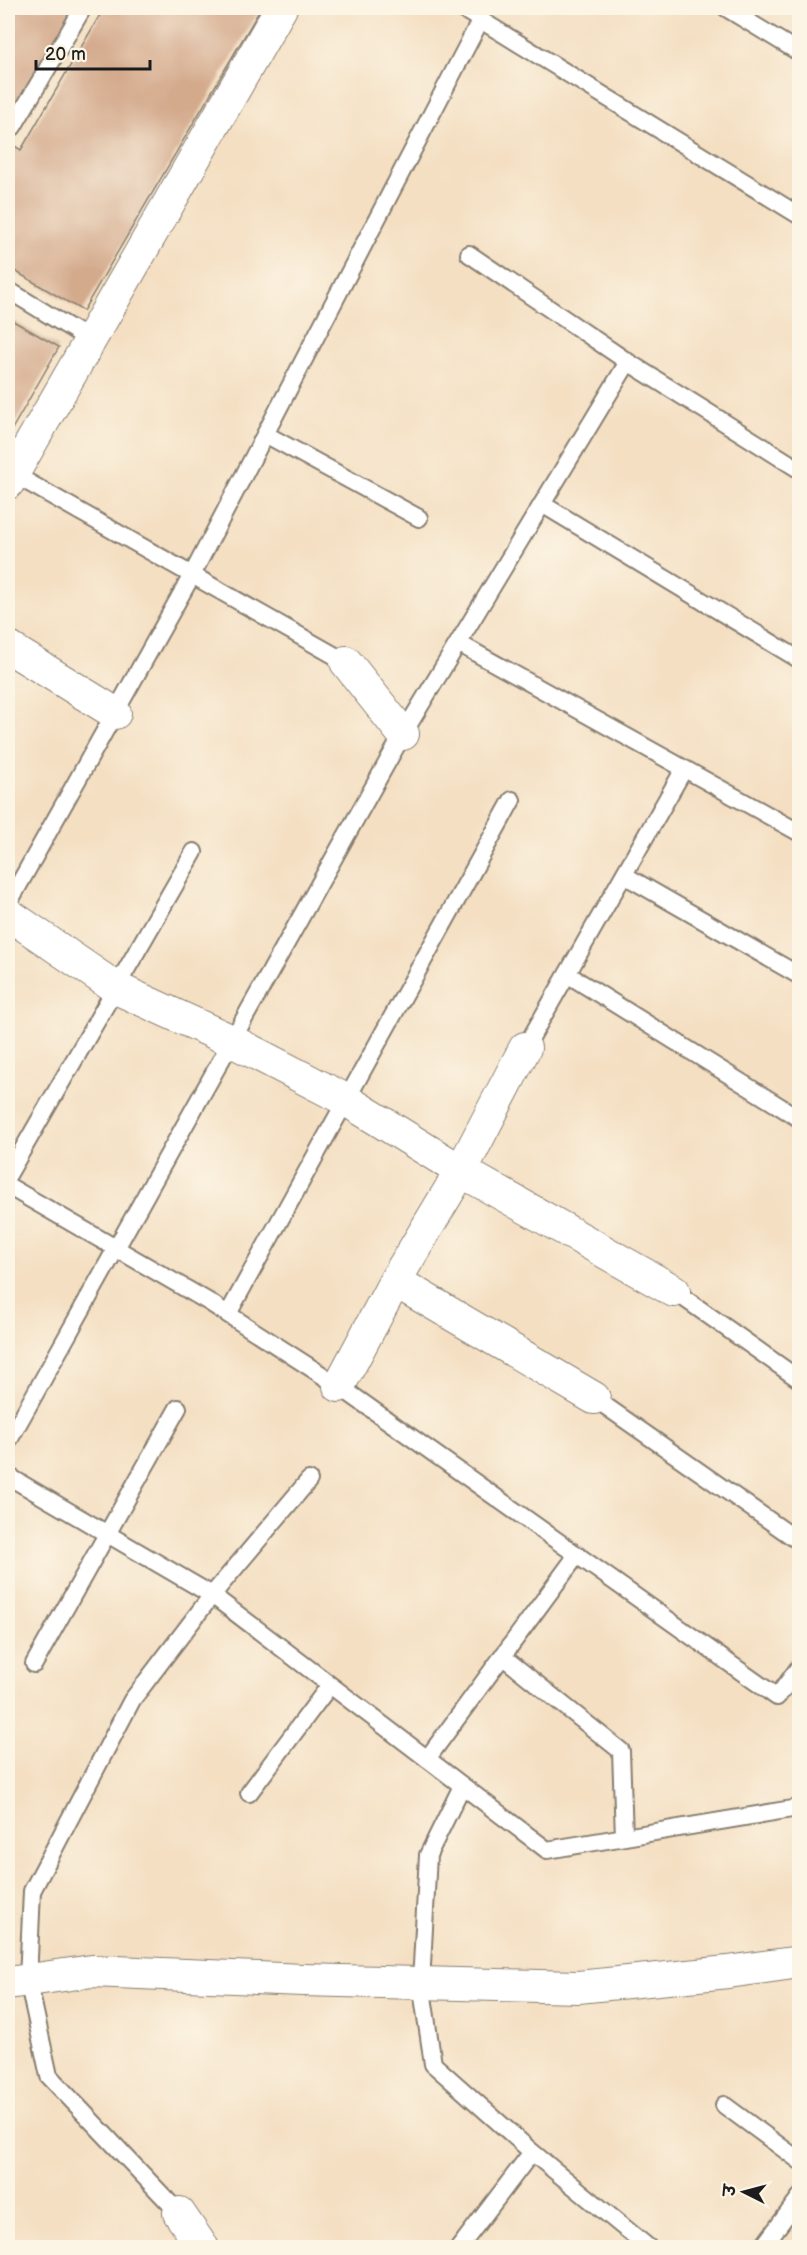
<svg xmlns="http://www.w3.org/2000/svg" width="807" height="2255" font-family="'Balsamiq Sans','Playpen Sans Deva',sans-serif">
	<rect width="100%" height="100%" fill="#fcf5e5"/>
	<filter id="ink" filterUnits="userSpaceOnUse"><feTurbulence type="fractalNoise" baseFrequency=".0167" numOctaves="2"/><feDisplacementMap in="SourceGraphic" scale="12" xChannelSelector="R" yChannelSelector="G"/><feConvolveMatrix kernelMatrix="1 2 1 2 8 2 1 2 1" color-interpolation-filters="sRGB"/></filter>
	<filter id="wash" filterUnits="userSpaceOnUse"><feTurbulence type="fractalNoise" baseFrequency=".008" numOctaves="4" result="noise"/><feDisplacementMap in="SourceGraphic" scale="24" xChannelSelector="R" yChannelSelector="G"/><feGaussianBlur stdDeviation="1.35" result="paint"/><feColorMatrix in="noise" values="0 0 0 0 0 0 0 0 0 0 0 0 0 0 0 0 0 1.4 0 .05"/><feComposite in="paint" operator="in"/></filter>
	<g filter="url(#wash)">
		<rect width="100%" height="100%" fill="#f4dfc2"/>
		<g id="blocks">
			<path fill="#d4aa8d" d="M8,8H74L15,108L8,103Z
				M104,8H261L83,311L8,267V142L21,150Z
				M8,318L59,347L8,436Z"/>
		</g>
	</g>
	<g filter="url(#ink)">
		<use href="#blocks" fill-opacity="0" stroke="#887e6f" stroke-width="1.5"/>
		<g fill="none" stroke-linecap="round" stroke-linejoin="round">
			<defs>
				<path id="service" d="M461,8L800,216
					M726,8L800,53
					M8,124L13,127L83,8
					M469,254L628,362L800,470
					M8,290L90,340
					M265,434L419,518
					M8,471L346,662
					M542,504L800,660
					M458,643L800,833
					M624,875L800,976
					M8,904L192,575L481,19
					M567,974L800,1119
					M525,1048L684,769
					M8,1175L194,852
					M8,1186L209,1302L339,1386L777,1697L800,1666
					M674,1291L800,1380
					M228,1314L512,800
					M594,1398L800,1542
					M8,1442L403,734L628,362
					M8,1476L212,1595L547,1850L798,1808
					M502,1656L621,1751L624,1837
					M34,1664L178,1408
					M427,1759L577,1555
					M462,1786L428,1855L421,1983L433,2064L532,2152L649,2248
					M249,1793L330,1685
					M724,2105L800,2161
					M179,2213L49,2076L28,1980L32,1891L132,1700L212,1595L309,1480
					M459,2248L532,2152
					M762,2248L800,2197"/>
				<path id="minor" d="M8,483L281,8
					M8,647L115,713
					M346,662L403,734
					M8,914L116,988L232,1041L346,1100L461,1171L674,1291
					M395,1281L594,1398
					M339,1386L395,1281L461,1171L525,1048
					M8,1983L92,1971L303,1980L578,1987L728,1972L800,1962
					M179,2213L203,2248"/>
			</defs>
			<use href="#service" stroke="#887e6f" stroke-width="20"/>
			<use href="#minor" stroke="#887e6f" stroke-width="34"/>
			<use href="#service" stroke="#fff" stroke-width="16"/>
			<use href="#minor" stroke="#fff" stroke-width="32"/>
		</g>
	</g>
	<rect width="807" height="2255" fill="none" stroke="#fcf5e5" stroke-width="30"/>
	<g transform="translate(744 2192) rotate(276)" stroke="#fcf5e5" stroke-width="4.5" paint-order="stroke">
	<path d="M0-4.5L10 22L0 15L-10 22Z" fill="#1c1c1c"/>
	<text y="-9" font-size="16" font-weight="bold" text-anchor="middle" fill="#1c1c1c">उ</text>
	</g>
	<path d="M36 60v9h114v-9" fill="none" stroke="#1c1c1c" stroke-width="3"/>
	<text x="45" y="60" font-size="18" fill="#1c1c1c" stroke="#fcf5e5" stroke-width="4.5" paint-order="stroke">20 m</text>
</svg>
